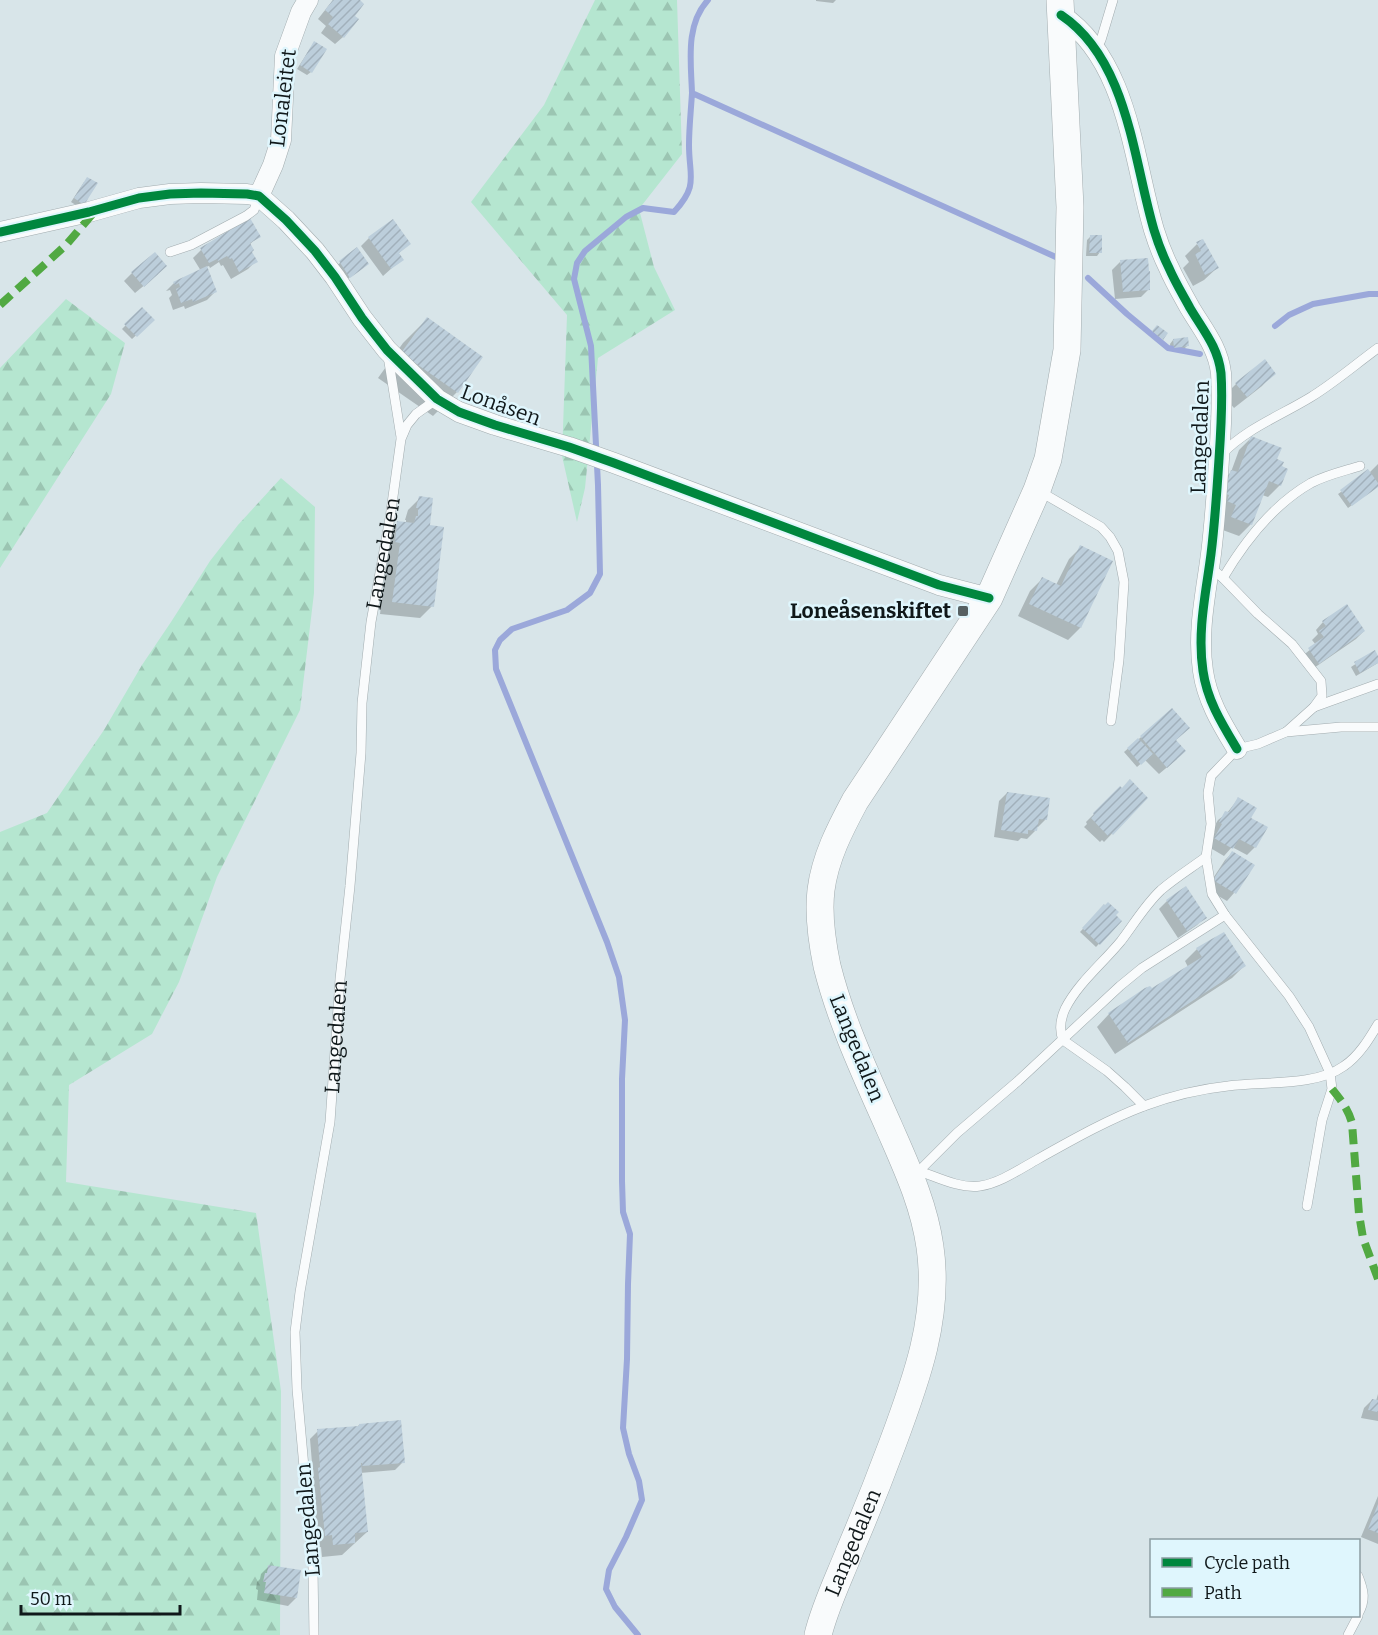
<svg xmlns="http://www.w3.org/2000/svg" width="1378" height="1635" font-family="Bitter,serif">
	<defs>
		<pattern id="forest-firs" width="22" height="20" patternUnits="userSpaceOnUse" patternTransform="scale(1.5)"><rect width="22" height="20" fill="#b5e6d0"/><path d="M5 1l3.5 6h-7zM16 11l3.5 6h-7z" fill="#9bc5b2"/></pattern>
		<pattern id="building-hatch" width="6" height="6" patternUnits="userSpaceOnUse" patternTransform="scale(1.5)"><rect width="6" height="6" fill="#bccedb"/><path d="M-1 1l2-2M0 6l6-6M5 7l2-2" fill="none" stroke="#a1b0bb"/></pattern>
	</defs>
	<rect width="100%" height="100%" fill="#d8e5e9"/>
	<path fill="url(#forest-firs)" d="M595,0H677L682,154L639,209L654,267L675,310L598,358L585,488L577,522L562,456L567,315L471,202L544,105Z
		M66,299L125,343L111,394L0,568V368Z
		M281,478L315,507L314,593L300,710L217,877L179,982L152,1034L69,1085L66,1182L256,1213L281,1391L280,1635H0V832L47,813L104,730L142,665L171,622L210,561L238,525Z"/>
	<path fill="#0003" d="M333,0H357L343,37L335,44L321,33L326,26L318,19Z
		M816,0H836L833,3L816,1Z
		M311,47V72L307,75L297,69Z
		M84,182L83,204L79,207L71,202Z
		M259,236L249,245L251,252L256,261L248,269L231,279L223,265L221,266L219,262L210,268L209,266L206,267L215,292L207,300L185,309L184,306L173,310L169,298L172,295L170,290L166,291L174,283L201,271L193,258L201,250Z
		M1090,237L1100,252L1097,256H1086L1087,240Z
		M369,238L409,244L398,254L402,259L383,276L361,246Z
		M1197,244L1217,268L1204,280L1193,286L1183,268L1189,262L1185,256Z
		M357,250L364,267L346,280L336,266Z
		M1120,262L1149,289L1141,297L1115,299L1112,270Z
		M132,273L158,274L135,293L124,281Z
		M142,309L153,320L132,339L122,329Z
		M427,319L457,392L433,416L378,378L403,343Z
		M1154,330L1162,339L1159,342L1150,336Z
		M1173,340L1188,345L1184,349L1171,351L1170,344Z
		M1264,361L1274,373L1262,386L1234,408L1224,396L1236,384Z
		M1251,438L1276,460L1280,485L1268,497L1262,495L1251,524L1239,536L1220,529L1219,484L1231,472L1239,450Z
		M1378,464V486L1348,508L1338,494L1369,473Z
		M420,498L429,527L432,606L420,618L380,614L388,554H383L386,535L398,523L406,524V520H405L408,510Z
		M1081,547L1111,562L1080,628L1068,640L1018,616L1030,591L1042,579L1056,585L1069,559Z
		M1323,622L1364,631L1356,639L1311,670L1301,657L1316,645L1312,640L1318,634L1316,630Z
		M1374,652L1378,658V663L1356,676L1351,667Z
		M1172,710L1177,759L1159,774L1145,760L1137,767L1124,752Z
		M1120,788L1146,798L1104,842L1102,840L1100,842L1084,827L1087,824L1086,822Z
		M1007,793L1046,819L1038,827H1036L1035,831L1027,839L1021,838L1018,841L994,837L999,801Z
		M1238,799L1249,818L1255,847L1247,855L1232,847L1224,856L1207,846L1215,832L1212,830L1218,820L1227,813Z
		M1233,852L1253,865L1234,893L1227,901L1206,889L1225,860Z
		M1167,901L1205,917L1197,925L1178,938L1159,909Z
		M1104,906L1120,921L1096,947L1080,932Z
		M1197,949L1244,966L1232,978L1115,1054L1097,1027L1109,1014L1150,988L1152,990L1188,967L1185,961Z
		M1378,1394V1421L1361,1418L1364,1408L1372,1400L1376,1401Z
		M359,1425L403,1462L395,1470L360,1473L367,1532L342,1555L322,1557L321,1547L313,1548L307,1481L313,1475L310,1439L318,1431L357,1427Z
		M1378,1496V1544L1361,1537Z
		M269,1566L296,1598L288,1606L257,1600L258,1590L256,1589L257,1582L260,1579L261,1574Z"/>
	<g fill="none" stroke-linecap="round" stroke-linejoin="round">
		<path stroke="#9ba8da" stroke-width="6" d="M708,0C685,25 691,62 692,93L1058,258
			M1088,278L1127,314L1168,348L1200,354
			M1275,326L1289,315L1313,304L1369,294H1378
			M638,1635L615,1607L606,1589L609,1570L626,1537L642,1500L639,1481L629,1454L623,1428L627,1359L628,1284L630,1234L623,1212L622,1181V1079L625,1020L619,977L607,942L496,669L495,650L500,640L512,629L567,610L590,593L600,574L598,485L591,346L574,279L577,263L585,251L626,217L643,208L674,212C699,185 689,177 689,145C689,128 691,110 692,93"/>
	</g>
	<path fill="url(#building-hatch)" d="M333,0H360L364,4L355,16L359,19L344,38L328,24L333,17L325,10Z
		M314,41L327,49L312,73L300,65Z
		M87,177L98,183L84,205L74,198Z
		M250,218L261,237L250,243L254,250L252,252L258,262L239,272L232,258L230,259L227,256L218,261L217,259L209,263L200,248Z
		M393,219L411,244L399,253L404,260L391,269L368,237Z
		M1090,235H1102V253H1089Z
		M1203,239L1219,268L1205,275L1195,254L1201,251L1196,242Z
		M357,247L369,264L350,278L339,261Z
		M155,252L167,266L144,287L131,272Z
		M1148,258L1149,271H1150V290L1123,292L1120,260Z
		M207,266L217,292L193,302L192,299L181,303L176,289L180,287L179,283L175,285L173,282Z
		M142,307L155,320L137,337L124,324Z
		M427,317L483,357L458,393L401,353Z
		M1157,325L1168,333L1163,340L1152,331Z
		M1188,337L1189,346L1174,348L1173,339Z
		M1265,359L1276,374L1247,397L1235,383Z
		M1251,436L1282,448L1277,459L1284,462L1282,466L1288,469L1281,486L1269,481L1252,525L1231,517L1236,505L1227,501L1229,495L1223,493L1231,470L1238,472Z
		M1368,469L1378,483V487L1352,506L1340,490Z
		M419,496L433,498L430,525L444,527L434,607L392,602L400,543L395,542L397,521L414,523L416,516H418V508H416Z
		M1080,545L1113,561L1081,628L1029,604L1042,577L1061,586Z
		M1347,604L1365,631L1319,664L1308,648L1324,637L1319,631L1326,626L1322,621Z
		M1375,650L1378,656V663L1360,673L1354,662Z
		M1172,708L1190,728L1176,740L1186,751L1167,768L1140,736Z
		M1138,738L1153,754L1141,765L1127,748Z
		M1130,779L1148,798L1113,835L1111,833L1108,836L1091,818L1094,815L1093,813L1120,786L1122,788Z
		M1007,792L1050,798L1047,820L1039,819L1037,831L1028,830V834L1001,830Z
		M1238,797L1257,808L1251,818L1268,827L1256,848L1239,839L1233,849L1214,838L1222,824L1219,822L1225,811L1229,812Z
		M1232,851L1255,865L1236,894L1213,880Z
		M1186,886L1207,918L1187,931L1166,900Z
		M1108,902L1119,912L1116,915L1122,921L1100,945L1082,928L1104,904L1105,905Z
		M1224,932L1246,966L1128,1043L1108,1013L1145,988L1150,986L1152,988L1202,957L1196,948Z
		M1372,1399L1378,1400V1411L1377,1412L1368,1410Z
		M401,1420L405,1463L362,1466V1463H361L368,1532L355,1533V1543L333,1545L332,1535L325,1536L318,1468L320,1467L317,1429L359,1426V1424Z
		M1378,1504V1533L1368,1529Z
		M268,1565L301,1570L297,1598L264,1593L266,1582H263L265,1573H267Z"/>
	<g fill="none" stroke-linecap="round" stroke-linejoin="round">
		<defs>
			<g id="service">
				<path d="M1095,50L1101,40L1113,0"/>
				<path d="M170,252L191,245L246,216L254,210L259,196"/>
				<path d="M388,356L401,437"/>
				<path d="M1222,454C1247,428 1280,416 1311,397C1334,383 1356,364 1378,348"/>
				<path d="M1039,491L1101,527L1110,537L1118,551L1124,582L1119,660L1111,721"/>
				<path d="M1209,566L1223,578L1258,614L1292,644L1321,681L1322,696L1314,707L1286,732"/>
				<path d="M1223,578C1245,541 1274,504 1311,483C1326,475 1344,471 1360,466"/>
				<path d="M1314,707L1378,684"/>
				<path d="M1144,1106L1125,1087L1107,1071L1063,1040C1059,1030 1061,1018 1065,1009C1078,983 1103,963 1121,941C1134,924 1145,905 1161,890C1175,878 1191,868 1206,857"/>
				<path d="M919,1171L957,1133L1018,1081L1120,986L1142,968L1225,915"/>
				<path d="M912,1173L919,1171C937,1177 960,1189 980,1186C1000,1183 1020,1169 1038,1159C1072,1140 1107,1120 1144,1106C1171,1096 1200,1089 1228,1086C1262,1081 1315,1087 1344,1066C1359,1056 1369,1039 1378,1024"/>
				<path d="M1307,1206L1322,1120L1332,1089L1330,1073L1309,1027L1289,996L1225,915L1212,894L1206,857L1211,824L1208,793L1211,776L1237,749L1258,744L1286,732L1341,727H1378"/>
				<path d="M1358,1576C1364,1591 1366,1600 1358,1614"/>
				<path id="s1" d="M314,1635L313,1568L297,1389L295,1332L300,1292L330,1122L340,979L350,886L361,753L362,703L371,622L390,518L401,439L407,425L416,414L437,399"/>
				<path d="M1348,1635L1358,1616"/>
			</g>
			<path id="minor" d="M1061,15C1128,60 1133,159 1154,230C1158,243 1163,256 1169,268C1175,282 1183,295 1190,308C1203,330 1218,347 1221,373C1223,402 1221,430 1219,459C1217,490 1215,522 1211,554C1206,593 1197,631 1203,671C1207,700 1222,724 1237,749
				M259,196L273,165L281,140L285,56L301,12L308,0
				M0,232L89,212L139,198L170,194L201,193L247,194L259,196L286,220L315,251L335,277L362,318L387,350L437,399L459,412L495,425L569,447L614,463L939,585L989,598"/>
			<g id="secondary">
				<path id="s2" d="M818,1635C825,1606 839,1578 850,1550C865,1515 879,1480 892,1445C916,1381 940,1316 930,1247C924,1204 906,1166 889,1127C866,1075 841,1022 827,966C822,942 818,915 821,890C825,858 840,829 855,801L989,598L1037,490L1048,459L1067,350L1070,207L1060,0"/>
			</g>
		</defs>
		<use href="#service" stroke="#a2acaf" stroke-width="10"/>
		<use href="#minor" stroke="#a2acaf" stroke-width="21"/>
		<use href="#secondary" stroke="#a2acaf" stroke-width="28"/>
		<use href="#service" stroke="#f9fbfc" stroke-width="9"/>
		<use href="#minor" stroke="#f9fbfc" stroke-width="20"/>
		<use href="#secondary" stroke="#f9fbfc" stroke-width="27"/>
		<path stroke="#51a942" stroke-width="8" stroke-dasharray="15 8" stroke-linecap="butt" d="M0,305L66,245L96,210
			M1332,1089C1341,1100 1348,1109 1352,1123L1359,1214L1363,1238L1378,1279"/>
		<defs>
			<path id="cycleway" d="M1061,15C1128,60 1133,159 1154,230C1158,243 1163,256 1169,268C1175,282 1183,295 1190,308C1203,330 1218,347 1221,373C1223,402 1221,430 1219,459C1217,490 1215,522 1211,554C1206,593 1197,631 1203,671C1207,700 1222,724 1237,749
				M0,232L89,212L139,198L170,194L201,193L247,194L259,196L286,220L315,251L335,277L362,318L387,350L437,399L459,412L495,425L569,447L614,463L939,585L989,598"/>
		</defs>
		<use href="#cycleway" stroke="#dff6fd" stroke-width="13"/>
		<use href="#cycleway" stroke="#00873e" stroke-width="9"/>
	</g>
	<rect fill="#566062" stroke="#dff6fd" stroke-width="2" x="957" y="605" width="12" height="12" rx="3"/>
	<g text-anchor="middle" stroke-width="5" stroke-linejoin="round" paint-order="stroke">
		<g font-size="21" fill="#10181a" stroke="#dff6fd">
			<text transform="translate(283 98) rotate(-83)" y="7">Lonaleitet</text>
			<text transform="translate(501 405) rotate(20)" y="7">Lonåsen</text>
			<text transform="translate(1200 437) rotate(-88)" y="7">Langedalen</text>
			<text dy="7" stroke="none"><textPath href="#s1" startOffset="1088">Langedalen</textPath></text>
			<text dy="7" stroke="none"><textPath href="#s1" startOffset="602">Langedalen</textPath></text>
			<text transform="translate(857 1048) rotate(68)" y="7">Langedalen</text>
			<text transform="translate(308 1520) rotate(-95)" y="7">Langedalen</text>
			<text dy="7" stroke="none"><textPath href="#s2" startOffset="99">Langedalen</textPath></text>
		</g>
		<g font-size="21" font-weight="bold" fill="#10181a" stroke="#dff6fd" text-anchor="end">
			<text x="951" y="618">Loneåsenskiftet</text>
		</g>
	</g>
	<rect x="1150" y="1539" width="210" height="78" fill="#dff6fd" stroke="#8c9da2" stroke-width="1.5"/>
	<rect x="1162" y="1558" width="30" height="9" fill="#00873e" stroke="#8c9da2" stroke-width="1.5"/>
	<text x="1204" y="1569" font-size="18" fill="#10181a">Cycle path</text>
	<rect x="1162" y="1588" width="30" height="9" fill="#51a942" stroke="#8c9da2" stroke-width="1.5"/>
	<text x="1204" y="1599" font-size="18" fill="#10181a">Path</text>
	<path d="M21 1605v9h159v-9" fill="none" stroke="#10181a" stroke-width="3"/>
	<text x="30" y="1605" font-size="18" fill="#10181a" stroke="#dff6fd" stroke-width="4.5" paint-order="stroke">50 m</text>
</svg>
